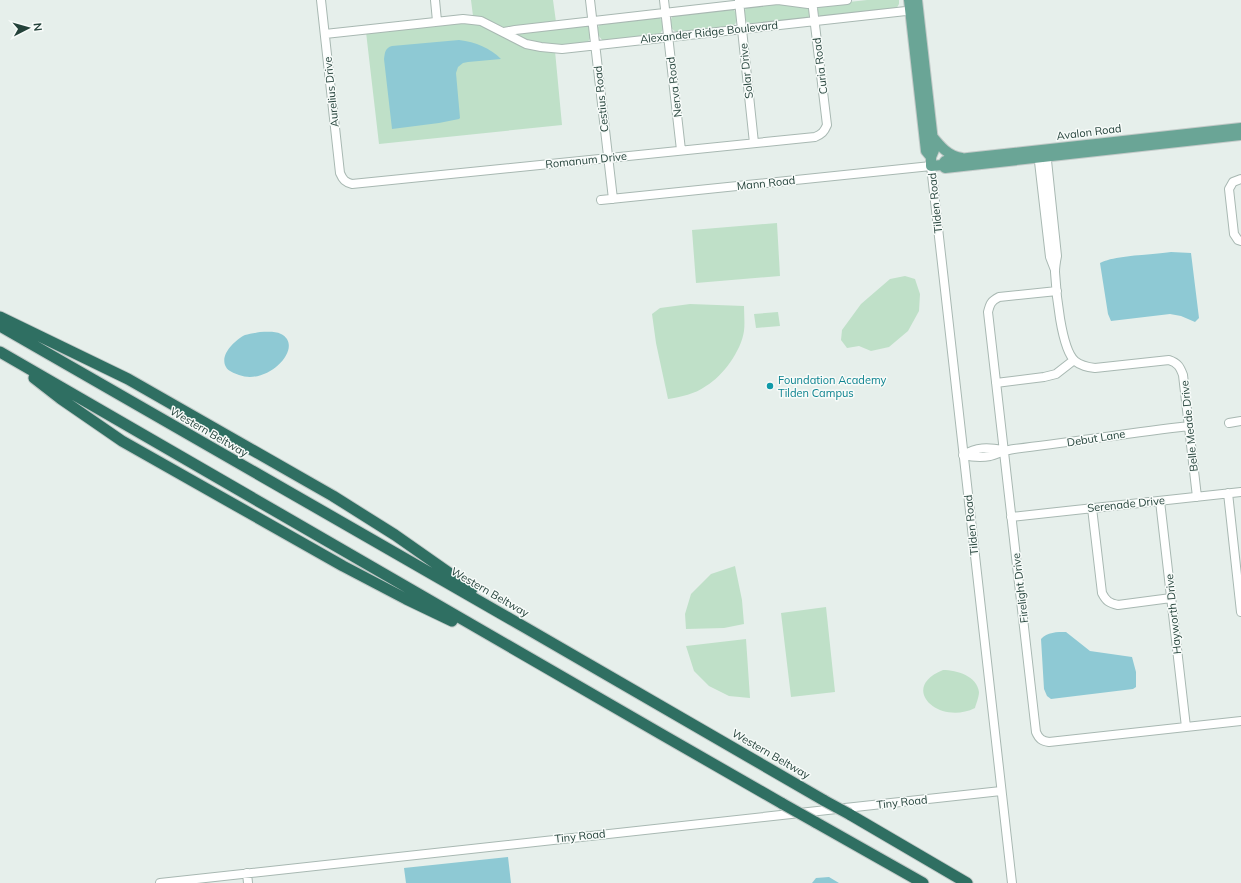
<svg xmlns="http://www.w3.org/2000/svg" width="1241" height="883" font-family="Mulish,sans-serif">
	<rect width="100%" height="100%" fill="#e6efeb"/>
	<path fill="#bfe0c8" d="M471,0H553L556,22L506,28L473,16Z
		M867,0H899V4L896,9L821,17L817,13L818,7L822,5Z
		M777,2L808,7L810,15L809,17L805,19L749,24L744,19V12L746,8Z
		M731,8C738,12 739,20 734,25L730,27L680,33C672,31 669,27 671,19L674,15Z
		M659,17L663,22L664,28L659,35L603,41L598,35V27L601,23Z
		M462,22L478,23L555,51L562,125L379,144L366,32Z
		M587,25C592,30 592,37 587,43L567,46L531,43L520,37L519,33Z
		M777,223L780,276L696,283L692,230Z
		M905,276L915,279L920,294L919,311L908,331L889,347L871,351L859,346L847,348L841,340L842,330L861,304L890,279Z
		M690,304L744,306C744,314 745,323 744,331C741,351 723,376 706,386C695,394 681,397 668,399L656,343L652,314L660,308Z
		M778,312L780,326L756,328L754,314Z
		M735,566L742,600L744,624L724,628L686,629L685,614L691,594L711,574Z
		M826,607L835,692L791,697L781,613Z
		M746,639L750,698L729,696L709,686L694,671L686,646Z
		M943,670C957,670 977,676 979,692C979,697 976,704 975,708C939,726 898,688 943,670Z"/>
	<path fill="#8ec9d4" d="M459,40C476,42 490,48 501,59L468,62L463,63L458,67L456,73L460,118L459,119L439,123L392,129L384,59C385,52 385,48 392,46Z
		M1171,252L1191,253L1199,318L1195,322L1181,316L1170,314L1111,321L1108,314L1100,263C1115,255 1153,255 1171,252Z
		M260,332C267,332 275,331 281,334C305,346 269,386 239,375C234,373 228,371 226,367C219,355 235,340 245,335C249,334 255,333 260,332Z
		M1066,632L1090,651L1132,657L1136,672V687L1133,689L1051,699L1047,696L1044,689L1041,639C1047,632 1057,632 1066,632Z
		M508,857L511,883H406L404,868Z
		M829,877L839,883H812L816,878Z"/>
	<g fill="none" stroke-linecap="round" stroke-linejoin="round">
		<defs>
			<path id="minor" d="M321,0L340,173C343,180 345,182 352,184L815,137C822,134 824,132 827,125L812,0
				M435,0L437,21
				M590,0L613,199
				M664,0L681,150
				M739,1L754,143
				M504,32L515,30L778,0L808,4L847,0
				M325,34L463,19L481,21L526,44L541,47L562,49L915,10
				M1046,151L1057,256C1056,261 1055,267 1055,272C1056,291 1061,349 1075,361C1081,366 1087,367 1095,368L1169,360C1178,363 1180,367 1183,375L1197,497
				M1038,153L1050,257L1055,270
				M1241,179L1233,182L1229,189L1234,234L1238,240L1241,241
				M601,200L931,166L1012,883
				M1057,291L999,297C991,301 990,304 988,312L1036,732C1039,739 1042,741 1049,742L1241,721
				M996,383L1044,377L1056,374L1074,360
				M1229,423L1241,421
				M963,455C972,457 981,458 990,456C998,454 1005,450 1014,449C1072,442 1130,433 1189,426
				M963,455C977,447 987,447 1003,450
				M1228,493L1241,612
				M1160,501L1186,727
				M1092,508L1102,593C1106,601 1109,603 1118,605L1171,598
				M1011,517L1241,492
				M247,873L248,883
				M160,883L1001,791"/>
			<path id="major" d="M909,0L926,151L931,157
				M917,0L934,150L931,157V166L942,165L945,161L968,158L1241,128
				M932,136C940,146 948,156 962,158
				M942,165L945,168L1241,135"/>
			<path id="highway" d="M0,317L128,379L333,496L395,535L472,589
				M0,326L526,628L825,801
				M0,352L661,734L783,804
				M34,378L61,399L122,441L343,566L406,599L452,621
				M849,814L967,883
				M815,822L923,883"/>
		</defs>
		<use href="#minor" stroke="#a8b8b2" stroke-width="10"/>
		<use href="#major" stroke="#c2cac8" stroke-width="12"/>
		<use href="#highway" stroke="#c2cac8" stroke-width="13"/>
		<use href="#minor" stroke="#fff" stroke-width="8"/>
		<use href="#major" stroke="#6aa596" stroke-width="10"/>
		<use href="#highway" stroke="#2f6f62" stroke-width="11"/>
		<defs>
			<path id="highway-bridge" d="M825,801L849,814
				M783,804L815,822"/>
		</defs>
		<use href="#highway-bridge" stroke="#c2cac8" stroke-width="13" stroke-linecap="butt"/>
		<use href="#highway-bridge" stroke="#2f6f62" stroke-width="11"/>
	</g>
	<circle fill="#0f9aa8" stroke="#f7fbf9" stroke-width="1.5" cx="770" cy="386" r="4"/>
	<g text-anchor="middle" stroke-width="3" stroke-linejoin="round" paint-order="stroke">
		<g font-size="11" fill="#24423a" stroke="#f7fbf9">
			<text transform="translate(709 32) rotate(-6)" y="4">Alexander Ridge Boulevard</text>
			<text transform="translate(820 66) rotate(-97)" y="4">Curia Road</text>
			<text transform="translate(746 71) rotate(-96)" y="4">Solar Drive</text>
			<text transform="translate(674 87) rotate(-97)" y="4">Nerva Road</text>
			<text transform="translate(331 92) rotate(-96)" y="4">Aurelius Drive</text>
			<text transform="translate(601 99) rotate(-96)" y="4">Cestius Road</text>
			<text transform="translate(1089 132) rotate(-7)" y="4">Avalon Road</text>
			<text transform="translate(586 160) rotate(-6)" y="4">Romanum Drive</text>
			<text transform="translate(766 183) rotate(-6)" y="4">Mann Road</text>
			<text transform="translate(935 203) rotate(-96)" y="4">Tilden Road</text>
			<text transform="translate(1189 426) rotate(-96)" y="4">Belle Meade Drive</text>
			<text transform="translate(209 432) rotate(30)" y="4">Western Beltway</text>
			<text transform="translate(1096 438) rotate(-9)" y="4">Debut Lane</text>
			<text transform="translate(1126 504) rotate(-6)" y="4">Serenade Drive</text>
			<text transform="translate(971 525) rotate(-96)" y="4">Tilden Road</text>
			<text transform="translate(1020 588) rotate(-97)" y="4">Firelight Drive</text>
			<text transform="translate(490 592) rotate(30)" y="4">Western Beltway</text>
			<text transform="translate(1173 614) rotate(-96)" y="4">Hayworth Drive</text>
			<text transform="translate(771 754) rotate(30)" y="4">Western Beltway</text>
			<text transform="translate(902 802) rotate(-6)" y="4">Tiny Road</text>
			<text transform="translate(580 836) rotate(-6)" y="4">Tiny Road</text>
		</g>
		<g font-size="11" fill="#0d838f" stroke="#f7fbf9" text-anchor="start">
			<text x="778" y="384">Foundation Academy<tspan x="778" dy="13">Tilden Campus</tspan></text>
		</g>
	</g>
	<g transform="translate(28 28) rotate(84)" stroke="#f7fbf9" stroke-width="3" paint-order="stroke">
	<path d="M0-3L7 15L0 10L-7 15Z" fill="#24423a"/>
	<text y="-6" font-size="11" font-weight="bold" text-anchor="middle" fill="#24423a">N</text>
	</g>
</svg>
